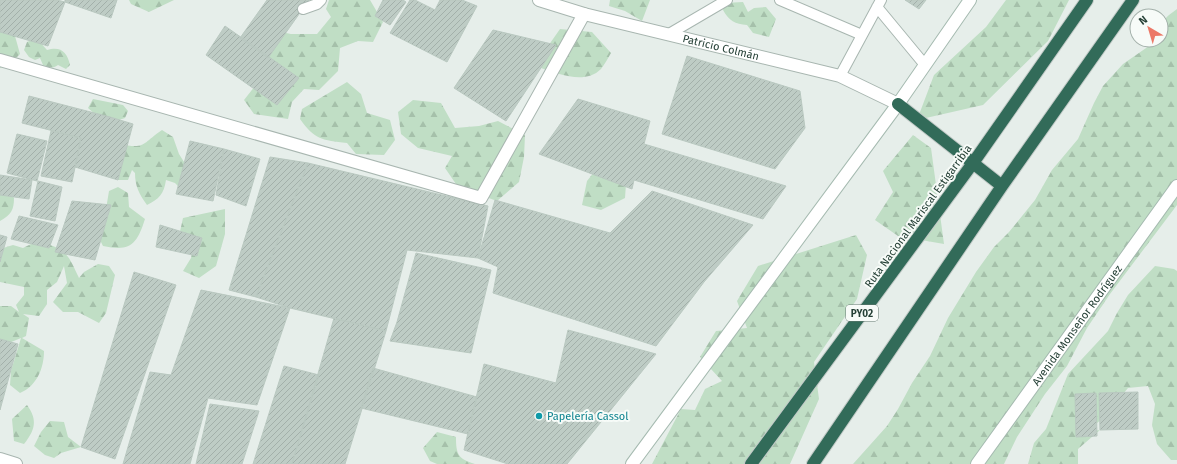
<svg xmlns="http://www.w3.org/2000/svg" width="1177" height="464" font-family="'Fira Sans',sans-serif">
	<defs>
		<pattern id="forest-firs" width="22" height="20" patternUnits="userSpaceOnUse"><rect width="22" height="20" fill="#c0dec5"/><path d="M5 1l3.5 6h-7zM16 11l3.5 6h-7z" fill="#a5c0aa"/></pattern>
		<pattern id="building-hatch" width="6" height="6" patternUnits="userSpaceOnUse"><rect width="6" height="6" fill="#beccc5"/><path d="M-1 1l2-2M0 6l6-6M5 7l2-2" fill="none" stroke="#a3b0aa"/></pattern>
	</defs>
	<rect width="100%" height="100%" fill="#e6eeea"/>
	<path fill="url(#forest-firs)" d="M129,0H174L149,12L131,4Z
		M329,0H370L383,22L373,42L358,41L340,48L338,71L319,90L304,89L292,102L288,119L254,114L244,100L255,86L276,31L291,34H317L331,17L326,9Z
		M610,0H650L642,21L625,11L609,6Z
		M1006,0H1069L1048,41L983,105L917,120L934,75L986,27Z
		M743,2L748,12L754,8L766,7L776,19L769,37L753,33L747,25C735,24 729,21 723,10L725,3Z
		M1177,9V205L1110,294L1087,328L1067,366L1045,394L1017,437L1004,464H853L887,426L898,409L912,383L930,356L948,318L976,272L994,247L1009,232L1035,200L1052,170L1078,139L1094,103L1103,86L1123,64L1149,46L1152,40H1161C1161,21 1162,20 1177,9Z
		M0,27L15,36L20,54L11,63L0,68Z
		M560,29L592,32L611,53C608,58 605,64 601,69C585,85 559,74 541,68L546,49Z
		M34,39L39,41L47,50C61,46 67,52 70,65L66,69L58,65C52,69 50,68 43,65L40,58L35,60L29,57L24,50L27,42Z
		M347,82L361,94L367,113L390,120L395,140L384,155L356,154L347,143C322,140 315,140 300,119L302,109Z
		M93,99L123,105L128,111L125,118L119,120L110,117H98L88,108Z
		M413,100L441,103L455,128L479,126L498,121L525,135L524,157L519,182L497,201L458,187L445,168L452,156L418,148L401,134L398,112Z
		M162,130L173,137L179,154L191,173L184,192L175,183L166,180C164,194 159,199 147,205C139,194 135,186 135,173L132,170L128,180H118L111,171L118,144C147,149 140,145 162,130Z
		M913,135L931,148L944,244L898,236L875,220L893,192L883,171Z
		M598,167L626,184L625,198L601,210L582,205L587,181Z
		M118,187L128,193L129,207L145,219C137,244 131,252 103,246L97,234L105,215L109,191Z
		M0,190H8L14,198C14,210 11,215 0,221Z
		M225,209V234L216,266L199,278L183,271L191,258L194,243L179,236L183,218Z
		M856,235L867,255L857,299L814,362L819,399L790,464H652L681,409L695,410L705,389L722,381L700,357L716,331L747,328L737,301L758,266Z
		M42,243C67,248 69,257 79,278L84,272L98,264L109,266L115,275L106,313L99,323L78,312H63L53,302L67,283L64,266L57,282L47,290V304L39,316L23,314L29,318L26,336L22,338L44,351C44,368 37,386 20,393L10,385L11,371L21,338L4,345H0V306H11L19,312L16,305L24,295V287L0,282V249L13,245L23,248L31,244Z
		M1155,266L1174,269L1177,271V460H1171L1157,444L1152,425L1155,404L1148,386L1128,388L1102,419L1086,432L1100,430L1078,449V464H1028L1034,443L1046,429L1068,374L1108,331L1117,313L1128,295Z
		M27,405C38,420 35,430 24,444L14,441L12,419Z
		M50,421L64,422L68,437L81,447L61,453L54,458L45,455L34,446L41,432Z
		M437,432L456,437C456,454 458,459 475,464H437L430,461L423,448Z"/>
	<path fill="url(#building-hatch)" stroke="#b9c8c0" d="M0,0H57L65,2L48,46L0,32Z
		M65,0H117L111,18L65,2Z
		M267,0H309L268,58L240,38Z
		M383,0H403L406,2L390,25L375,16Z
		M410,0H415L435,10L440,0H462L477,6L447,62L390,33Z
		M905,0H926L919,9Z
		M225,26L299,78L277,105L206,55Z
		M493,30L556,45L506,121L454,88Z
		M687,56L800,91L805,128L775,169L662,134Z
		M29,96L110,117L133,124L118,180L75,167L81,138L22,123Z
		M578,99L650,121L644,144L786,186L763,219L634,180L632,189L539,154Z
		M51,131L81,138L72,182L41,176Z
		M17,134L47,141L37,181L7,173Z
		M190,141L224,149L213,201L176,194Z
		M224,149L260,159L246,206L216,195Z
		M270,157L308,163L256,297L229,290Z
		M308,163L488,206L478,258L407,250L386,331L290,308L256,297Z
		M0,175L32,180L29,199L0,195Z
		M38,181L62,187L55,221L30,216Z
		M652,191L753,225L704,282L656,346L493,293L498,267L478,258L495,200L610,233Z
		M72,201L111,205L95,260L55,252Z
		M19,216L58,225L49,248L11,239Z
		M160,225L202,238L197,256L156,247Z
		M0,235L7,237L0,262Z
		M416,253L491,270L471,353L390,341L397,322Z
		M134,272L176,285L115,459L81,447Z
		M201,290L290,308L257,405L208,398L190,464H123L150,372L171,375Z
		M334,318L386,331L345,464H292Z
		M568,330L656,354L567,464H508L464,450L484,364L556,383Z
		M0,339L18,344L0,410Z
		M284,366L319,375L292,464H253Z
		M373,368L477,397L468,434L361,408Z
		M1138,392V429L1100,430L1099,393Z
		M1096,393L1097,436L1076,437L1075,394Z
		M210,404L259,411L242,464H196Z"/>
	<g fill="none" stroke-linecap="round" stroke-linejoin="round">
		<defs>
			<path id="lane" d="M780,0L862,35
				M877,7L925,65
				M303,9L317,4L321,0
				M669,34L727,0
				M840,76L881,0"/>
			<g id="street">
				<path id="s1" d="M539,0L584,14L840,76L898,104"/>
				<path d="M0,60L481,198L584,14"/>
				<path d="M0,459L16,464"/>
			</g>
			<g id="secondary">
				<path d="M632,464L898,104L970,0"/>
				<path id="s2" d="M977,464L1177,186"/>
			</g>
			<path id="highway" d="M898,104L1002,186
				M751,464L973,163L1087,0
				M813,464L1002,186L1133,0"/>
		</defs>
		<use href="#lane" stroke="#a8b6b0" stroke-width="12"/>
		<use href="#street" stroke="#a8b6b0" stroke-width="14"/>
		<use href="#secondary" stroke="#a5bab0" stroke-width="14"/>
		<use href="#highway" stroke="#c2cac7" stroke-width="14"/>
		<use href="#lane" stroke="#fff" stroke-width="10"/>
		<use href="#street" stroke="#fff" stroke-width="12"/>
		<use href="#secondary" stroke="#fff" stroke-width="12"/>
		<use href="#highway" stroke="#326b59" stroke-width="12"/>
	</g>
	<circle fill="#0f9aa8" stroke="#f7fbf8" stroke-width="1.5" cx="539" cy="416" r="4"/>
	<g text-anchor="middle" stroke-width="4" stroke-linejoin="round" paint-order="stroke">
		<rect fill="#f7fbf8" stroke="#647870" stroke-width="1" x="846" y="305" width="32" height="16" rx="3"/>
		<g font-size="10" font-weight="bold" fill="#254036">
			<text x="862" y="317">PY02</text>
		</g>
		<g font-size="11" fill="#254036" stroke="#f7fbf8">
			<text dy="4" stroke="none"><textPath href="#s1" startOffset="188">Patricio Colmán</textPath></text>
			<text transform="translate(918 216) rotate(-54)" y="4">Ruta Nacional Mariscal Estigarribia</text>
			<text dy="4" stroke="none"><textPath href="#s2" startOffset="171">Avenida Monseñor Rodríguez</textPath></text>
		</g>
		<g font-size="11" fill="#0d838f" stroke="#f7fbf8" text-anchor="start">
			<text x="547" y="420">Papelería Cassol</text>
		</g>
	</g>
	<g transform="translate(1149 28) rotate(322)"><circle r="19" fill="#f7fbf8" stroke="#a3b0aa"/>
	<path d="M0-3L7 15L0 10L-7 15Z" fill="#ec7867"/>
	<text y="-6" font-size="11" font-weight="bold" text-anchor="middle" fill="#254036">N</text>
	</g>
</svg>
